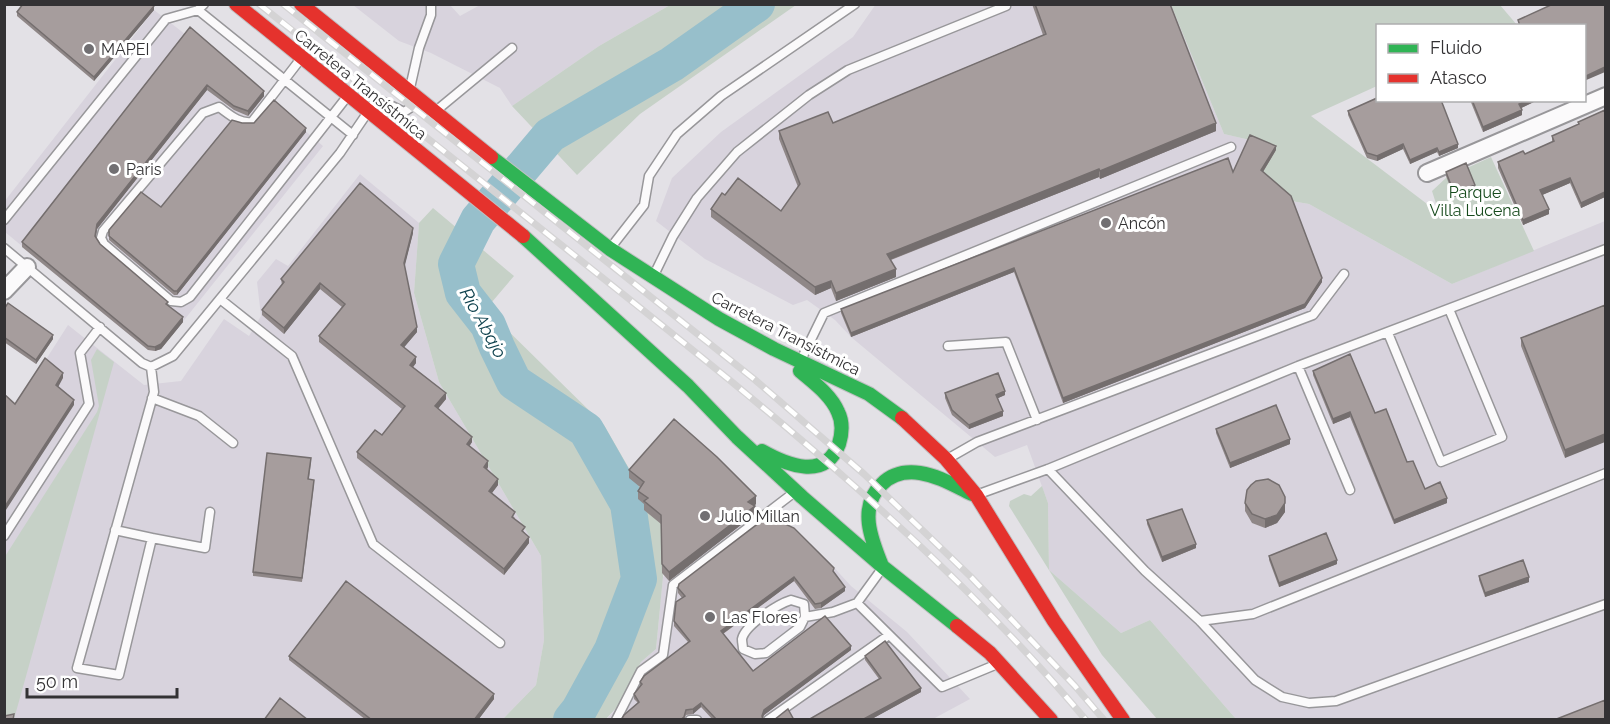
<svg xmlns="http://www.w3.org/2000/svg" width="1610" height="724" font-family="Raleway,sans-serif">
	<rect width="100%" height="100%" fill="#e3e1e6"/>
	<path fill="#d8d3dd" d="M876,4L1171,5L1224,134L1250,140L1276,150L1263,172L1291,201L1309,204L1452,284L1605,221V719H1236L1150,620L1121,633L1049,570L1048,503L1027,445L995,457L851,337L835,320L807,300L793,305L705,259L656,221L672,178L721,132L853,37Z
		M353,5H450L460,16L480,5H670L599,46L512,106L500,88L431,53L399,41Z
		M154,10L262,94L323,146L161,349L155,351L148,350L5,232L4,202Z
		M360,174L419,223L414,293L439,382L541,556L544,640L536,685L503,719H5L4,425L68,325L144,385L181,381L224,319L249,336L261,316L257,282L276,259L288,266Z
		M752,508L794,532L828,561L851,586L907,632L970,699L933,719L606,720L620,704L641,662L656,649L663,577Z"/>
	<path fill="#c6d1c7" d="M670,5H796L640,114L577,175L512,106L599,46Z
		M1171,5H1500L1517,25L1378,26L1377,86L1311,116L1439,213L1432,191L1447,177L1491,157L1534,251L1452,284L1309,204L1291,201L1263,172L1275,150L1250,140L1224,134Z
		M433,208L514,276L486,309L604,425L661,524L663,577L656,649L641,662L620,704L606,719H503L536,685L544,640L541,556L439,382L414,293L419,223Z
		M97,349L114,362L14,719H4V558L97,412L99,406L91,360Z
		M1042,486L1048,503L1049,570L1121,633L1150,620L1236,719H1157L1102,655L1009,506L1010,501L1024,494L1031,496Z"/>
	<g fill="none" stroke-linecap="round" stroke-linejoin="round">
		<path stroke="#97bfcb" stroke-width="36" d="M571,720L579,710L612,650L639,579L628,504L586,430L514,382L497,347L488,325L463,293L456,264L478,220L550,135L672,64L757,4"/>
		<defs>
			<path id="lane" d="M198,10L353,135
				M299,61L252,122C239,124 229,114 219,107L203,113L103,231L101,238L104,244L171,301L181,302L190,297L346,98
				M410,88L419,48L431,15V4
				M437,110L512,48
				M4,220L166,19L198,10L204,4
				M612,246L644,205L649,176L677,134L721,96L855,4
				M4,248L142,363L151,367L173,356L340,153L374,103L384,102L404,112L416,104
				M654,275L673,236L697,198L737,152L809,95L848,70L1006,6
				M220,299L292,356L373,544L500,643
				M1388,333L1441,462L1502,437L1449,309
				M948,346L1006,342L1037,420
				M802,358L824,313L1231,147
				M1298,366L1350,490
				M152,398L199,416L233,443
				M949,458L977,442L1313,315L1344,274
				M1048,469L1145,571L1200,621L1255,680L1282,697L1309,703L1336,701L1606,604
				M979,494L1048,469L1298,366L1606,249
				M115,530L152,538L119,675L77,668L154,392L151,367
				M4,536L89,404L80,353L100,327
				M152,538L205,548L210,512
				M881,570L857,603L942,687L995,665
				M791,600L804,604L805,617L800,627L766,653L755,654L743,649C743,646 742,643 742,639C745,625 778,604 791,600Z
				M805,617L833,612L857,603
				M1200,621L1253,614L1606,473
				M616,720L641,671L663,655L673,585L792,494
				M690,720H697
				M768,720L889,635"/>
			<path id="street" d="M1427,173L1606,96
				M4,291L27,267"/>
			<path id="fast" d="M491,157L610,249L719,319L774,349L869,394L902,418
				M523,236L688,386L737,437L802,497L883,567L957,626
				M762,451C787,465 825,481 839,444C842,434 843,422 838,412C831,395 814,383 800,371
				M882,566C871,539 858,507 882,484C892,474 906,471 920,473C939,476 955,486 972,494"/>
			<path id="jam" d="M236,4L523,236
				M301,4L491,157
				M902,418L946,459L976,495L1054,621L1123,720
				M957,626L990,653L1051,720"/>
		</defs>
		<use href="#lane" stroke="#98979a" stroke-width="11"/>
		<use href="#street" stroke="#98979a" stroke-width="20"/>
		<use href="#fast" stroke="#c0c0c2" stroke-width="16"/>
		<use href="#jam" stroke="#c0c0c2" stroke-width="16"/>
		<use href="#lane" stroke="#fbfafb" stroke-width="8"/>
		<use href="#street" stroke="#fbfafb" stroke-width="16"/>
		<use href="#fast" stroke="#30b455" stroke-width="14"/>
		<use href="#jam" stroke="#e5322d" stroke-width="14"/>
		<defs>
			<path id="rail" d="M259,4C373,94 486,185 599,275C771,412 944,551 1086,720
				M283,4L754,379L864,474L970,576L1075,686L1104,720"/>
		</defs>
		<use href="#rail" stroke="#d4d3d4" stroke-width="7"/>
		<use href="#rail" stroke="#fff" stroke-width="4.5" stroke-dasharray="14" stroke-linecap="butt"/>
	</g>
	<path fill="#8f8787" d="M1032,4H1170L1216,131L1100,179L1099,177L891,260L896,277L836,301L831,288L815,295L711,217V209L725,195L781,211L798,187L779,139V131L833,123L1043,35Z
		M154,10L94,81L17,16V12Z
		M190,27L264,96L248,116L234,110L207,90L97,229L96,237L100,244L168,305L183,322L161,349L155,351L148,350L22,247V242Z
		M1470,100H1538L1521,108L1522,115L1483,132Z
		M1605,110V197L1581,208L1570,183L1542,195L1549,214L1523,225L1498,168V162L1525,154L1552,142V136L1578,125V122Z
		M1348,111L1458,148L1439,156L1437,152L1410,164L1403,149L1377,161L1367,158L1348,115Z
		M242,123L306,132L177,295H174L109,240V230L161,207Z
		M1276,150L1263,172L1322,282L1305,308L1063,403L1014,272L851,337L841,313V309L1233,172Z
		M1446,172L1475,189L1454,197L1446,176Z
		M413,233L404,267L417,332L404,347L416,363L413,367L446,399L438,409L472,442L469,446L488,467L487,470L498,485L491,494L515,518L514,519L525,533H524L529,543L504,575L357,458V452L382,435L402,409L319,342V336L342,307L320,289L284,334L262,315V310L282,285L281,279Z
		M1605,305L1565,458L1521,346V338Z
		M4,309L53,339L36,364L4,342Z
		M1313,371L1375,413L1425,489L1447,503L1394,524L1350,417L1333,424L1313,375Z
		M945,393L1005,395L998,398L1003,416L969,429L952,415L945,398Z
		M1216,429L1290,444L1230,468L1216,433Z
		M311,462L309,479L314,484L302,582L253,576V572Z
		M629,470L756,504L755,505V514L669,581L662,573L661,524L644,510V504L638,499V491L640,487L629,478Z
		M1285,497V512L1277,523L1265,528L1252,523L1245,511V503Z
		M1147,520L1196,548L1162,562L1147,524Z
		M1269,556L1337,564L1279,587L1269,560Z
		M834,572L845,591L821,608L815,609L794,581L723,634L753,671L851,650L764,715L763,718V720H713L701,707L693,714L686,715L684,720H621L638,703L634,699V694L640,686V682L688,642L674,626V621L682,598L678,593V588Z
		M1479,576L1529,582L1485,597L1479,580Z
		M289,656L494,699L478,720H366L289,660Z
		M865,656L921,692L870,720H808L879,679L865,660Z"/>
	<path fill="#746e6e" d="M154,6V10L94,81V77Z
		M1605,67V72L1584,81V77Z
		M207,85V90L97,229L95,240L97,224Z
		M264,91V96L248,116V111Z
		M1528,100H1538L1519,109V104Z
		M1522,110V115L1483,132V127Z
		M1216,123V131L1100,179V171Z
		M306,128V132L177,295V291Z
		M1403,144V149L1377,161V156Z
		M1458,144V148L1439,156V152Z
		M1276,146V150L1261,175V170Z
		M1437,148V152L1410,164V160Z
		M1099,169V177L887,261V254Z
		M1570,178V183L1540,196V190Z
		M1475,185V189L1454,197V193Z
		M1605,192V197L1581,208V203Z
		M1549,209V214L1523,225V220Z
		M413,228V233L404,269V263Z
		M1014,268V272L851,337V333Z
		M896,269V277L836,301V293Z
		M1322,278V282L1305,308L1063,403V398Z
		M831,281V288L815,295V287Z
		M320,283V289L284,334V328Z
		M183,317V322L161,349L155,351V347Z
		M417,327V332L401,351V345Z
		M53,335V339L36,364V360Z
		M416,357V363L410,371V365Z
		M63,373V378L56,391V385Z
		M1005,391V395L996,399V395Z
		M446,393V399L435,412V406Z
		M74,400V405L4,513V508Z
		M1003,411V416L969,429V425Z
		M1350,412V417L1333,424V419Z
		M1605,434V442L1565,458V450Z
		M472,437V442L467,450V444Z
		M1290,439V444L1230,468V463Z
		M488,461V467L484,473V467Z
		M498,479V485L489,497V491Z
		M756,496V504L748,511V502Z
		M1447,498V503L1394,524V520Z
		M1285,503V512L1277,523L1265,528V519Z
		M755,506V514L669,581V572Z
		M529,537V543L504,575V569Z
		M1196,544V548L1162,562V557Z
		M1337,560V564L1279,587V583Z
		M794,577V581L721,635V631Z
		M1529,577V582L1485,597V593Z
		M845,587V591L821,608V603Z
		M851,646V650L764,715L762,720V716L764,710Z
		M921,688V692L870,720H862Z
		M494,694V699L478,720H474Z
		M701,703V707L693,714V709Z"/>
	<path fill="#a69d9d" stroke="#746e6e" stroke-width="1.5" d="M23,4H153L154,6L94,77L17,12Z
		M1035,4H1170L1216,123L1100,171L1099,169L887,254L896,269L836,293L831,281L815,287L711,209L722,193L725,195L738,178L781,211L800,184L779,131L828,112L833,123L1046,34Z
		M1553,4H1605V67L1584,77V26H1520L1518,20Z
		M190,27L264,91L248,111L234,106L207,85L97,224L95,236L100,244L168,302L166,304L183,317L161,344L155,347L148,346L22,242Z
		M1377,98V100H1441L1458,144L1439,152L1437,148L1410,160L1403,144L1377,156L1367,153L1348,111Z
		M274,100L306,128L177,291H174L109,236V230L141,192L161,207L232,120L242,123H254Z
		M1472,100H1528L1519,104L1522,110L1483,127Z
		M1605,110V192L1581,203L1570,178L1540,190L1549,209L1523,220L1498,162L1523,151L1525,154L1554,141L1552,136L1579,124L1578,122Z
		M1250,135L1276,146L1261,170L1291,196L1322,278L1305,304L1063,398L1014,268L851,333L841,309L1228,158L1233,172Z
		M1466,163L1475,185L1454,193L1446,172Z
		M360,183L413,228L404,263L417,327L401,345L416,357L410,365L446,393L435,406L472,437L467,444L488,461L484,467L498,479L489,491L515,512L512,517L525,527L522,531L529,537L504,569L357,452L375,430L382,435L405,406L319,336L345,304L320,283L284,328L262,310L284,282L281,279Z
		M8,303L53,335L36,360L4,337V309Z
		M1605,305V434L1565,450L1521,338Z
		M1350,354L1375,413L1386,409L1407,462L1413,461L1425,489L1440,482L1447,498L1394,520L1350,412L1333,419L1313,371Z
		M45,358L63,373L56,385L74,400L4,508V394L15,404Z
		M998,373L1005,391L996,395L1003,411L969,425L952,410L945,393Z
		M1276,405L1290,439L1230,463L1216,429Z
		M674,419L717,457L756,496L748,502L755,506L669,572L662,564L661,515L644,501L648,498L638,491L644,482L629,470Z
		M267,453L311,458L308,479L314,480L302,578L253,572Z
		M1268,479L1279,485L1285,497V503L1277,515L1265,519L1252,514L1245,503L1247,490L1251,485L1256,481Z
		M1182,509L1196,544L1162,557L1147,520Z
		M768,516L794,528L834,568L833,571L845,587L821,603L815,604L794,577L721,631L753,671L825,616L851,646L764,710L762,716L763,720H717L701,703L693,709L686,710L684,717L680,720H621L624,715L639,702L634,694L642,684L640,682L644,676L690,641L674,621L676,602L685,596L678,588L679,584Z
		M1326,533L1337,560L1279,583L1269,556Z
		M1523,560L1529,577L1485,593L1479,576Z
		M346,581L494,694L474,720H372L289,656Z
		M885,641L921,688L862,720H808L881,678L865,656Z
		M280,698L308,720H264Z
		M1605,700V720H1554Z
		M788,709L794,720H774Z
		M14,714L13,720H4V716Z"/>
	<g fill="#716f72" stroke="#fff" stroke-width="2">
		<circle cx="89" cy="49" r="6"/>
		<circle cx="114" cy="169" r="6"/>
		<circle cx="1106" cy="223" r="6"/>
		<circle cx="705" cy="516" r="6"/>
		<circle cx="710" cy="617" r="6"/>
	</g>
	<g text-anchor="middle" stroke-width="6" stroke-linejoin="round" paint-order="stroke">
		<g font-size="16" fill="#333234" stroke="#fff" text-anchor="start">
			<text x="101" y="55">MAPEI</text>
			<text x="126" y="175">Paris</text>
			<text x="1118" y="229">Ancón</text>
			<text x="717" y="522">Julio Millan</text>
			<text x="722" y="623">Las Flores</text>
		</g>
		<g font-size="16" fill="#333234" stroke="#fff">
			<text transform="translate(361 84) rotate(39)" y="6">Carretera Transístmica</text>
			<text transform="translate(786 333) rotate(27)" y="6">Carretera Transístmica</text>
		</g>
		<g font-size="16" fill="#164a1c" stroke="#fff">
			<text x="1475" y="198">Parque<tspan x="1475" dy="18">Villa Lucena</tspan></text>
		</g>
		<g font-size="18" font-style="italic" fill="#0f424e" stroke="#fff">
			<text transform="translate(483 323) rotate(61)" y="6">Río Abajo</text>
		</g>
	</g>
	<rect width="1610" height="724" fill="none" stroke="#333234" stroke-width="12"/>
	<rect x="1376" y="24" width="210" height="78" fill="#ffffff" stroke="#adadae" stroke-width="1.5"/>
	<rect x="1388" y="44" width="30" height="9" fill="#30b455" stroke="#adadae" stroke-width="1.5"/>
	<text x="1430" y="54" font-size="18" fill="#333234">Fluido</text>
	<rect x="1388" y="74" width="30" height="9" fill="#e5322d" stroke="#adadae" stroke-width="1.5"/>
	<text x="1430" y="84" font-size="18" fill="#333234">Atasco</text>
	<path d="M27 688v9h150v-9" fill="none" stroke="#333234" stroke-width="3"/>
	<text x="36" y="688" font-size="18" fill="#333234" stroke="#ffffff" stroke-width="4.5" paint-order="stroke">50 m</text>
</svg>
